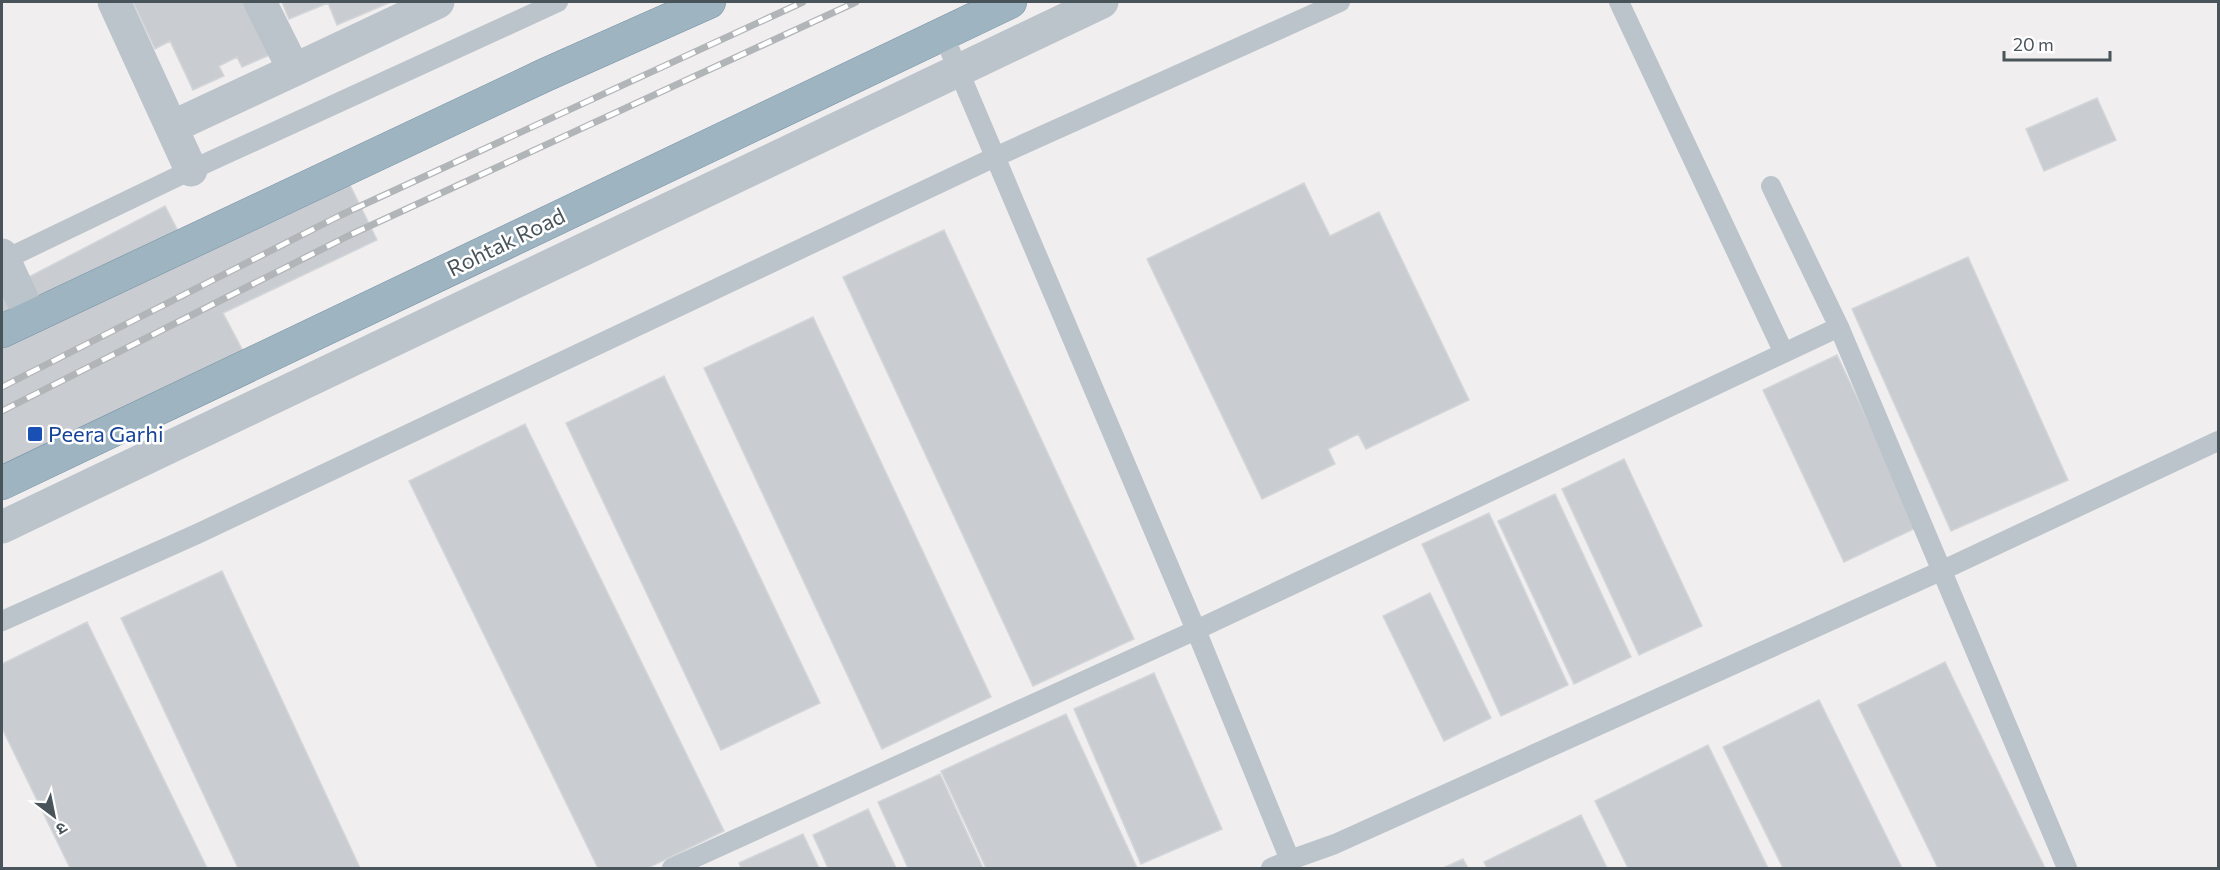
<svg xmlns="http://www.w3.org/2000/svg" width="2220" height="870" font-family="Commissioner,'Noto Sans Devanagari',sans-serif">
	<rect width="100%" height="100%" fill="#f1eeef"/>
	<path fill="#c9ccd1" stroke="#d3d6d9" stroke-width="1.5" d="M133,2H247L272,54L242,67L237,57L219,66L224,76L193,90L170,41L155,49Z
		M282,2H391L337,25L328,3L289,19Z
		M2097,98L2116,140L2044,171L2026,129Z
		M347,179L377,240L223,313L243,351L2,471V291L165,206L189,252Z
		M1304,183L1330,236L1379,212L1469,400L1366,449L1358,434L1328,449L1335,464L1262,499L1147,259Z
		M944,230L1134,639L1033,686L843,277Z
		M1968,257L2068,480L1951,531L1852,309Z
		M813,317L991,697L882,749L704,368Z
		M1837,355L1918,527L1844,562L1763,390Z
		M664,376L820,703L721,750L566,423Z
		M525,424L724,831L648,868H598L409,481Z
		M1624,459L1702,626L1639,655L1562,489Z
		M1555,494L1631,657L1574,684L1498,521Z
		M1489,513L1568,685L1501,716L1422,544Z
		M222,571L360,868H238L121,618Z
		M1430,593L1491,718L1444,741L1383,616Z
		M87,622L207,868H70L2,728V664Z
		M1945,662L2045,868H1938L1858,705Z
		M1154,673L1222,829L1141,864L1074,709Z
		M1819,700L1902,868H1783L1723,747Z
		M1066,714L1137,868H986L941,771Z
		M1708,745L1768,868H1628L1595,801Z
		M940,774L983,868H908L878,802Z
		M868,809L896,868H828L813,835Z
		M1581,815L1607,868H1487L1484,862Z
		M803,834L819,868H741L739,863Z
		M1463,859L1468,868H1443Z"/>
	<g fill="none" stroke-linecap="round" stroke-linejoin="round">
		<defs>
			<path id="trunk" d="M2,331L545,75L709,2
				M2,483L1010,2"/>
		</defs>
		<use href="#trunk" stroke="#7692a4" stroke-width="34"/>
		<path stroke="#bbc4ca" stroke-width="20" d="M1619,2L1784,353
			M943,34L1196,630L1290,860
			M1771,186L1839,327L2067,868
			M2,261L191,170L558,2
			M2,621L197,534L995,157L1340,2
			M672,868L1196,630L1839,327
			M1271,868L1290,860L1335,844L1943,570L2218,441"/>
		<path stroke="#bbc4ca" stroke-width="33" d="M114,2L191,170
			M260,2L294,70L438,2
			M172,127L294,70
			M2,255L30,316"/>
		<path stroke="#bbc4ca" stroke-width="33" d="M2,527L1102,2"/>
		<use href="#trunk" stroke="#9eb4c1" stroke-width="33"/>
		<defs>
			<path id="rail" d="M2,387L341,215L803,2
				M2,411L350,235L856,2"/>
		</defs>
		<use href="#rail" stroke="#b1b5b8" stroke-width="7"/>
		<use href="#rail" stroke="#fff" stroke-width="4.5" stroke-dasharray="14" stroke-linecap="butt"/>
	</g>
	<rect fill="#1a4fb4" stroke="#fff" stroke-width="2" x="27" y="426" width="16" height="16" rx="3"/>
	<g text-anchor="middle" stroke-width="5" stroke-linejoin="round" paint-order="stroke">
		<g font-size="22" fill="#48545a" stroke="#fff">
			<text transform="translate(506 242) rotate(-26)" y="8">Rohtak Road</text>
		</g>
		<g font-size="22" fill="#164399" stroke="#fff" text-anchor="start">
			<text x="48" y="442">Peera Garhi</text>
		</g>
	</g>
	<rect width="2220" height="870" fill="none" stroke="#48545a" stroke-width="6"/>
	<g transform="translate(54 816) rotate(148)" stroke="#ffffff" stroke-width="4.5" paint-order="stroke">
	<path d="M0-4.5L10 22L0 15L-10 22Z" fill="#48545a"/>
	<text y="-9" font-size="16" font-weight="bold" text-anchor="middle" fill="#48545a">उ</text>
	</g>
	<path d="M2004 51v9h106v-9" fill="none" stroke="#48545a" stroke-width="3"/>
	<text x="2013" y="51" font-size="18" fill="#48545a" stroke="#ffffff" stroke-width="4.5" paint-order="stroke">20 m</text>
</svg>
